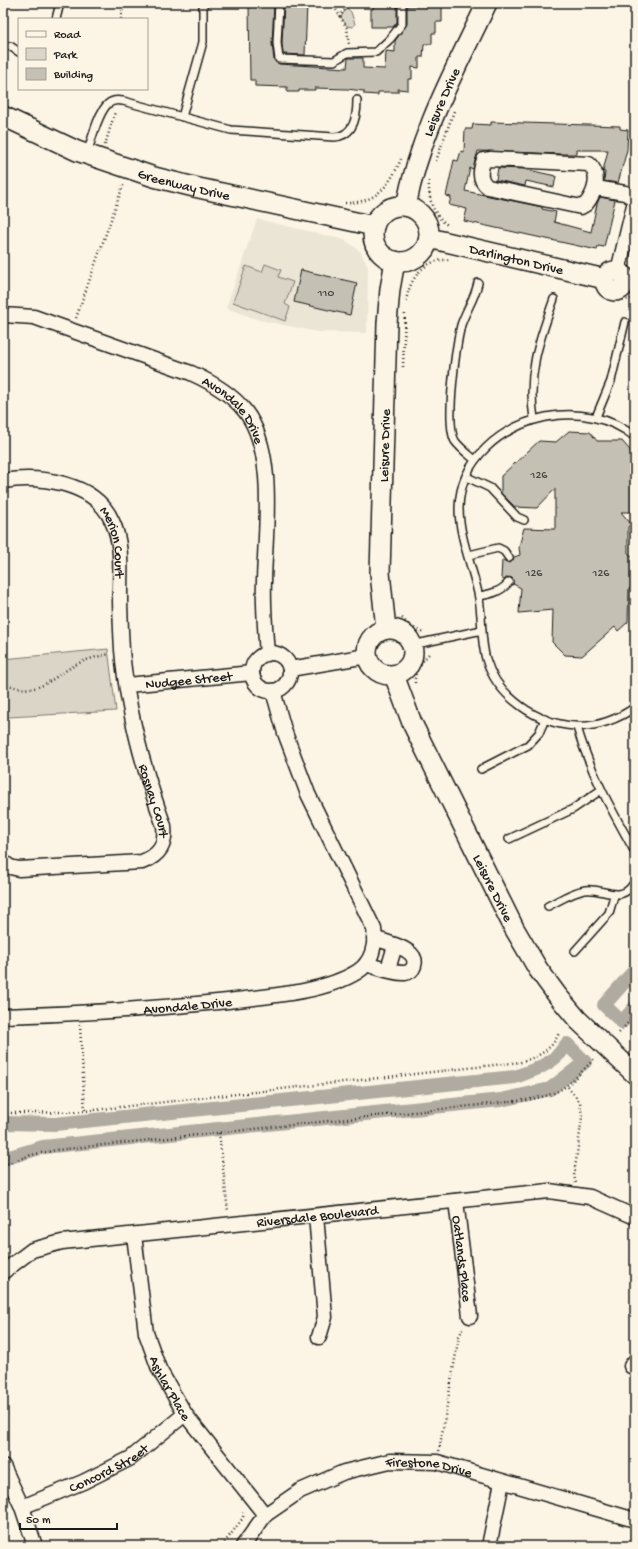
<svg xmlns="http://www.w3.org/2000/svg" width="638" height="1549" font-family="'Gochi Hand',sans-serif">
	<rect width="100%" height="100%" fill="#fcf5e5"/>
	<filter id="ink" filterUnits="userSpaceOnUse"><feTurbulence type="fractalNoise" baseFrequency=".025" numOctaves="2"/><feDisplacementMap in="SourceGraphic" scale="8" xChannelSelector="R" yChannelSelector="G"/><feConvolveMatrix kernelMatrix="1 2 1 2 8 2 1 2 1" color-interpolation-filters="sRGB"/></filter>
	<g filter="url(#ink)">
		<path fill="#ebe5d6" d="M257,219L345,240L360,251L368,267L367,333L318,332L259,320L226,308Z"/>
		<path fill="#dbd5c8" stroke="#7c7872" d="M347,8L351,12L355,24L353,27L347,26L341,17Z
			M265,264L281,270L278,277L293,282L285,304L290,307L285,321L233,302L246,266L262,272Z
			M108,649L116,711L9,717L3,715V659Z"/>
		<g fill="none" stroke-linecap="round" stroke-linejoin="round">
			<path stroke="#b0aba1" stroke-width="14" d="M635,970L604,1005L622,1022L635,1007
				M3,1123L55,1124L515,1077C531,1071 548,1066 560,1053C562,1050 564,1047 567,1044L585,1062L550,1089L501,1100L43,1147L3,1159"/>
		</g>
		<path fill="#c4c0b3" stroke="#1c1c1c" d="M249,3H274L272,44L274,60L279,64L347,68L348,58H363V68L385,69L386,51L395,52V41L407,24V6H417V3H442V22H436V33H432V44H424L423,57H419V68L412,67V79H408V90L398,89V92H378V95L364,94V91L347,89L315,88V90H299V92H287V87L255,86V80H250Z
			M284,3H307L305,55L283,54L282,43Z
			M374,3H394V6H397V22L393,27H371V9H373Z
			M491,122L620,126V129L628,130L627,150L618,183L604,181L605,172L603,171L608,150H577V154H562L478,151L473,169L470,168L465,191L542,207V209L556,212L554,222L591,232L597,204L600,197L615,200L604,247L598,246L597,250L464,221L467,209L449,205L451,197L446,196L454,160L458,161L461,151L464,152L465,129H472L473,124L491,125Z
			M498,168L524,169L556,176L554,187L526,181L525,186L496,180Z
			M301,270L357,283L350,315L294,302Z
			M569,431L590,432L597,441H622L635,456V512H621L631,524L628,527V553L635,559V585L629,589L628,622L618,631L615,627L582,656L565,655L552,642L553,610L519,613L521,588L513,584L512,578L508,577L504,580L501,578L502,560L510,563L513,560L514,557L520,555L519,547L524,528L555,529V489L537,508L515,507L501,493V476L539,441L556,442Z"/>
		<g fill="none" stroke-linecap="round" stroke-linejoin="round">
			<defs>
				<path id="lane" d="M279,3L277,43L279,59L334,61L347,53L376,52L390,39L402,24V3
					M56,19L60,3
					M10,46L19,52
					M182,117L203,42V3
					M87,154C91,142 98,112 108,104C112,100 118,100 123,101L231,130L334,137C354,136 357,117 357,100
					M596,417L611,381L625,322
					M534,419C527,373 539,341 554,299
					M635,437C611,417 577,411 546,417C502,426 460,459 459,508C459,536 472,566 478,593C483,615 480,638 486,659C497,697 538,724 575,726C595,728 619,719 635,707
					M475,460C468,454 460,448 455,441C445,424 456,346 461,325C466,310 475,298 478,283
					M467,477L490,488L517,517L524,520
					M469,555L498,548L504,551L509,558
					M479,596C491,594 501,592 509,582
					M412,645L482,630
					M577,727C590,772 612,811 635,852
					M481,769L528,745L539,733L545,719
					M509,839L573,809L601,790
					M548,906C560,900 572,892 585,890C603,887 622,906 635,881
					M575,951L609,913L614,896"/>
				<g id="street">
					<path d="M491,159L589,164C601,175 595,193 586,204L581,207L488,187C478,180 480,170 484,160Z"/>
					<path d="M596,188L625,193L635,199"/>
					<path d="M618,271L635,201"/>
					<path id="s1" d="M3,315L34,317L191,373C211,382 231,393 245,411C277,452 265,531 264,581C263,605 265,629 267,654"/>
					<path id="s2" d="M3,481C39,475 95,482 112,521C123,544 120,570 120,595C120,613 121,631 122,650C127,711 143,768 164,826C166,845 160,855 142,862L19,869L10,867L3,862"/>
					<circle cx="271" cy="672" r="19"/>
					<path d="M290,669L367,656"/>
					<path id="s3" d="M127,685L252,673"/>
					<path d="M366,964C377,967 393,974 405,973C414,972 418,961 411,954C403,946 385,942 374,938"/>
					<path d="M388,969L395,946"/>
					<path id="s4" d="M3,1016C78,1014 153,1009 228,1001C268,996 323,993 357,972C372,963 376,945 374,929L308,794L285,733L273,691"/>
					<path id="s5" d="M456,1201L470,1316"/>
					<path d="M316,1216L325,1317L319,1337"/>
					<path id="s6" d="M134,1235L146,1333L159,1369L185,1414L265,1515"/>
					<path id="s7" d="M3,1272L32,1250L62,1242L549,1191L590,1197L635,1217"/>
					<path d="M631,1366L635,1361"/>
					<path d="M3,1466L22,1507L35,1546"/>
					<path id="s8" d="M22,1507L83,1482L131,1458L185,1414"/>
					<path id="s9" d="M243,1546L265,1515L300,1491L344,1472L390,1461L437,1462L635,1520"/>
					<path d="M489,1546L502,1482"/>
				</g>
				<g id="secondary">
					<path id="s10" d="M3,116L77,151L154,177L194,187L374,226"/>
					<circle cx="401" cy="234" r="28"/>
					<path id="s11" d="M406,206C421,130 455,71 487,3"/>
					<path id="s12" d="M429,238L605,279"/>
					<circle cx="615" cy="281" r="10"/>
					<path id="s13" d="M386,629L380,573L387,323L390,289L395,261"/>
					<circle cx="390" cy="652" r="23"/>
					<path id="s14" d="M394,675L412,723L514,928L538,969L557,995L578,1020L635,1074"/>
				</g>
			</defs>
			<use href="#lane" stroke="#1c1c1c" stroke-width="10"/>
			<use href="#street" stroke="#1c1c1c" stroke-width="17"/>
			<use href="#secondary" stroke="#1c1c1c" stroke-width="22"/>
			<path stroke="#1c1c1c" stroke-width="2.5" stroke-dasharray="1 3" stroke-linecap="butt" d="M332,3L347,28L349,45
				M339,17L350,3
				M121,19L124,3
				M105,145L115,112
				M436,161L454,111
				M429,181C428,199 433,216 449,226
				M345,203C376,203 389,187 401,159
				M600,294C615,304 620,299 635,299
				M406,301C410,278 424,258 450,260
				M76,318L124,183
				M403,367L405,312
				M402,618L410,626L423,633
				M3,683C40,698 47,680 77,664C87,659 99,656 110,654
				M415,683C414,671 421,662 430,653
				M80,1025L85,1111
				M619,1033L635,1015
				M568,1087L580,1102L582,1117L574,1176L576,1183
				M3,1113H33L85,1111L521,1062C539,1056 551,1051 559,1033
				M219,1133L228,1212
				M3,1165L31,1155L56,1150L527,1100C566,1093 568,1085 595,1058
				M439,1451L459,1336L464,1327
				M222,1546L243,1518L244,1510"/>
			<use href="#lane" stroke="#fcf5e5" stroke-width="7"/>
			<use href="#street" stroke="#fcf5e5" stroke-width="14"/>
			<use href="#secondary" stroke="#fcf5e5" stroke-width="19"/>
		</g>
	</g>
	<g text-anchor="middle" stroke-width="3" stroke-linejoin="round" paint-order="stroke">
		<g font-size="12" fill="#464542">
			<text x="326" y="296">110</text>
			<text x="539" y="478">126</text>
			<text x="534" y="576">126</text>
			<text x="601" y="576">126</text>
		</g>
		<g font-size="14" fill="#1c1c1c" stroke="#fcf5e5">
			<text dy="5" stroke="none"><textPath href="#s11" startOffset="110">Leisure Drive</textPath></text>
			<text dy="5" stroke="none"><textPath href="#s10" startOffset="194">Greenway Drive</textPath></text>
			<text dy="5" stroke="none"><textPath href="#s12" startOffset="90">Darlington Drive</textPath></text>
			<text dy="5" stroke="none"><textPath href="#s1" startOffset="256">Avondale Drive</textPath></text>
			<text dy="5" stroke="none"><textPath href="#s13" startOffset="184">Leisure Drive</textPath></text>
			<text dy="5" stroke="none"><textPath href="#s2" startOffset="145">Merion Court</textPath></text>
			<text dy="5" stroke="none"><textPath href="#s3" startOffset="62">Nudgee Street</textPath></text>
			<text dy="5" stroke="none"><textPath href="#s2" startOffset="409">Rosnay Court</textPath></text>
			<text dy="5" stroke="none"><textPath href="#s14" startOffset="235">Leisure Drive</textPath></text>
			<text dy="5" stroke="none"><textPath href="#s4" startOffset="185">Avondale Drive</textPath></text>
			<text dy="5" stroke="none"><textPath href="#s7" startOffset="324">Riversdale Boulevard</textPath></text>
			<text dy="5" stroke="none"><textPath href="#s5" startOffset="58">Oatlands Place</textPath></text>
			<text dy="5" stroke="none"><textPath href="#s6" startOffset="159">Ashlar Place</textPath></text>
			<text dy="5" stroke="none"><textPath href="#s8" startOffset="95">Concord Street</textPath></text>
			<text dy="5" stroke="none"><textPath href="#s9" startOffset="215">Firestone Drive</textPath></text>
		</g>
	</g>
	<rect width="638" height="1549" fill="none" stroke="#fcf5e5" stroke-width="16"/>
	<rect x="8" y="8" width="622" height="1533" fill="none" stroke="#1c1c1c" stroke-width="1.5" filter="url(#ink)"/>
	<rect x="18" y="18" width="130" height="72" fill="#fcf5e5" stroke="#a29e95"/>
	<rect x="26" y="31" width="20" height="6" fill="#fcf5e5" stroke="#a29e95"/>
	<text x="54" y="38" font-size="12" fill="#1c1c1c">Road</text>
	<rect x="26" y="48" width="20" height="12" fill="#dbd5c8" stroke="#a29e95"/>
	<text x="54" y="58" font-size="12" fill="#1c1c1c">Park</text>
	<rect x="26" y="68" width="20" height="12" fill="#c4c0b3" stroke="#a29e95"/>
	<text x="54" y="78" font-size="12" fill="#1c1c1c">Building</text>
	<path d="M20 1523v6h97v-6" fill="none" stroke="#1c1c1c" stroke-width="2"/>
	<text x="26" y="1523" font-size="12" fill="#1c1c1c" stroke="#fcf5e5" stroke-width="3" paint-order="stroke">50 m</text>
</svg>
